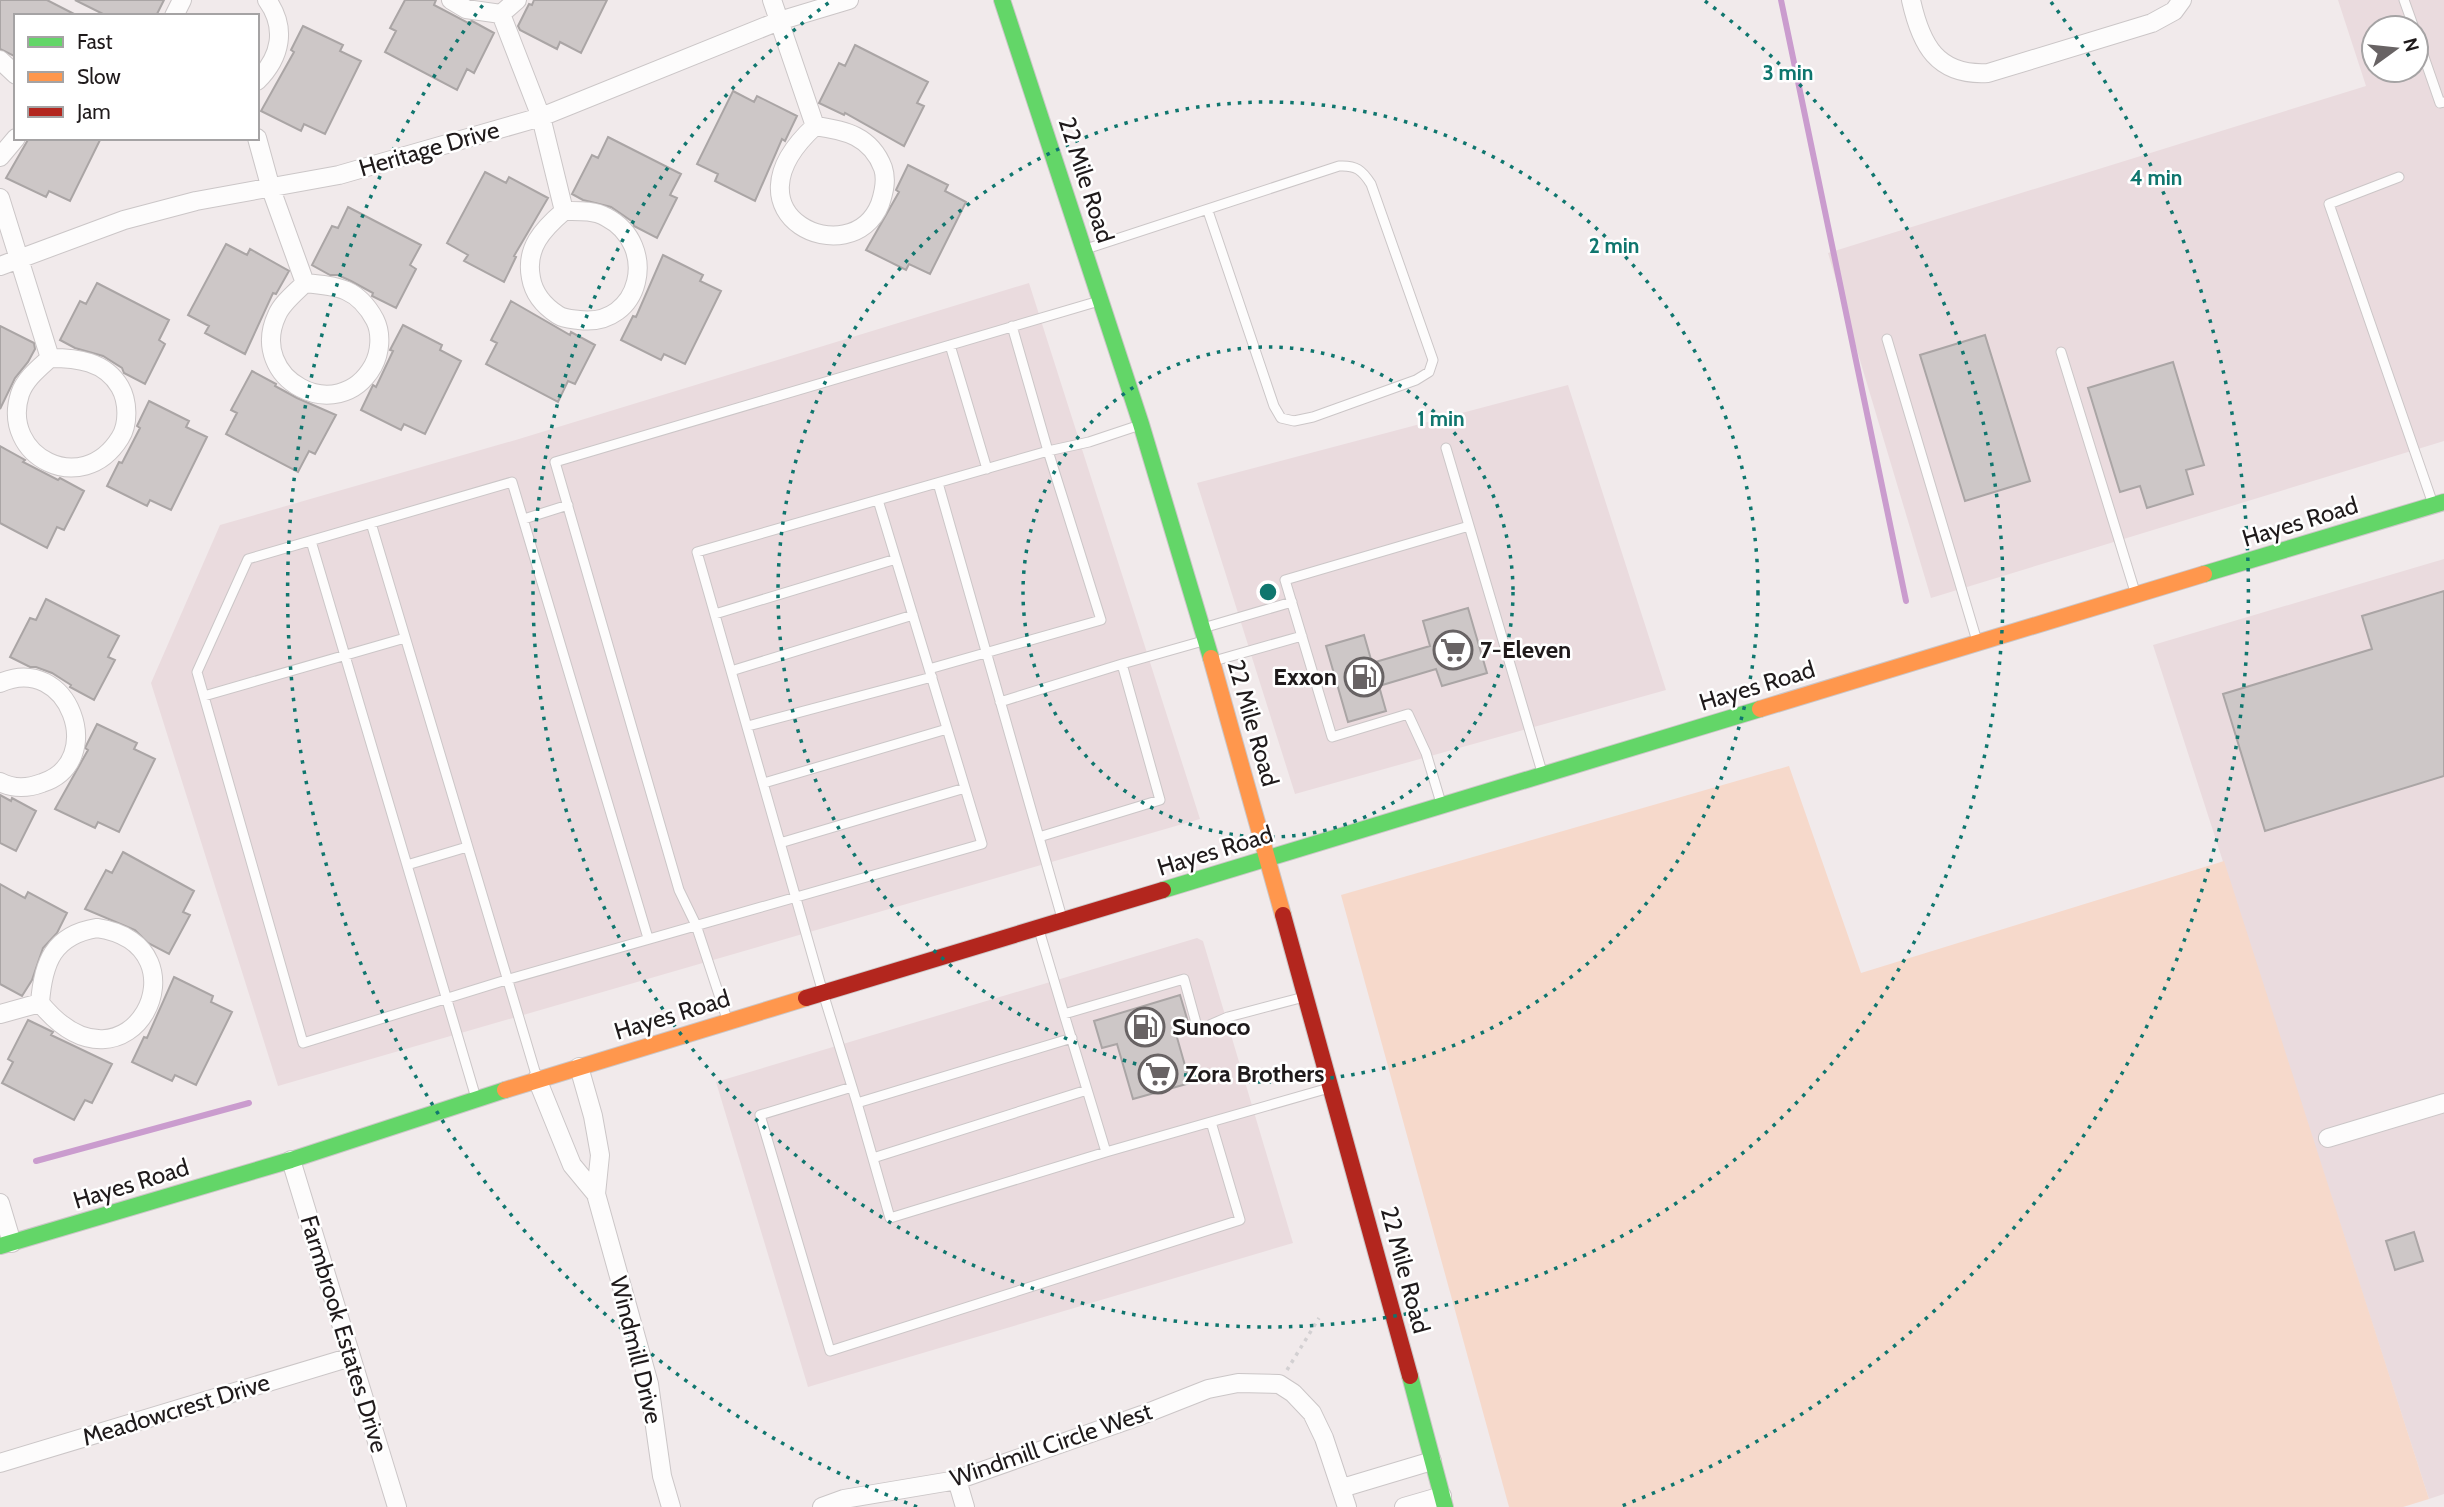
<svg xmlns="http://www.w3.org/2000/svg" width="2444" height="1507" font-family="Cabin,sans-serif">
	<rect width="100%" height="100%" fill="#f1eaeb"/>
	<path fill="#eadbde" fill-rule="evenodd" d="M2338,0H2444V441L1931,598L1828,253L2366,86ZM2374,28H2416V70H2374Z
		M1029,283L1200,819L278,1086L151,683L220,525L519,439Z
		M1568,385L1666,690L1295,794L1197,483Z
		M2444,559V1494L2429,1499L2153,645Z
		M1197,938L1203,941L1293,1243L808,1387L716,1082Z"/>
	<path fill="#f6d9cb" d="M1789,766L1861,973L2224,861L2429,1499L2403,1507H1509L1341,895Z"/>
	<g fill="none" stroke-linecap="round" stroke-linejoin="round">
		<path stroke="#ca9cce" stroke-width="6" d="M1781,0L1906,601
			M36,1161L249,1103"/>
	</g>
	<path fill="#cdc7c7" stroke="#aaa5a5" stroke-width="2" d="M0,0H47L78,16H16V57L0,49Z
		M75,0H164L156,16H107Z
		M405,0H436L434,5L468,23L472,21L494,33L474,73L467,69L457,90L385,52L396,31L390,28Z
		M534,0H607L581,53L560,42L557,49L520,30L518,26L529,4L532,5Z
		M303,26L343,45L340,51L361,61L325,134L304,124L301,131L261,111L294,52L291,50Z
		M855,45L928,82L917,103L924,106L904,146L845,113L844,115L819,103L839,63L845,66Z
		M733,91L754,102L757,96L797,116L785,141L782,139L755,201L715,181L718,174L697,164Z
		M608,137L681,174L670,195L677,198L657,238L634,226L633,222L611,207L583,200L572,194L592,155L598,158Z
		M29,138H101L70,201L49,191L46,197L6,178Z
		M908,165L948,185L945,191L966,202L930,274L909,264L906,270L866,250L899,192L896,190Z
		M485,172L506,183L509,177L548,198L514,256L516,257L504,282L464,261L468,255L447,243Z
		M348,207L421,245L410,265L416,269L396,308L372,296L373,293L351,281L338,275H330L312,265L332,226L338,228Z
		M226,244L247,255L250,249L289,271L276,294L273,293L245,354L205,333L209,326L188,315Z
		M663,255L703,275L700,281L721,291L685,364L664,354L661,360L621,340L633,316L636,317Z
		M97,283L169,320L159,340L165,344L145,384L124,373L122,368L103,356L75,348L60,340L80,301L86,304Z
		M511,301L570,335L571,332L595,345L575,384L568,381L558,402L486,364L497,343L491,340Z
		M403,325L442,345L440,350L461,361L425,434L404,424L401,430L361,410L373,385L376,387L393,351L390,350Z
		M0,326L34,343L35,349L28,362L15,378L0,409Z
		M1985,335L2030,481L1965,501L1920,355Z
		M2173,362L2204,465L2186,470L2193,494L2147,508L2140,486L2120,492L2088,388Z
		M252,371L276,384L275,386L297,398L336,415L315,454L309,451L298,472L226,434L237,413L231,410Z
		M149,401L189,421L186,427L207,437L171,510L150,500L147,506L107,486L119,462L122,463L140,428L137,426Z
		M0,446L25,460L23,462L58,480L60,478L84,491L64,530L57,527L47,548L0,523Z
		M2444,591V776L2265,831L2223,694L2372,649L2362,616Z
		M46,599L119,636L108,657L115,660L94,700L70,687L71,685L52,673L36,667H30L10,657L30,618L36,620Z
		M1468,608L1487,673L1442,686L1436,669L1379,686L1386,711L1348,722L1326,646L1364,635L1372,663L1430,646L1423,621Z
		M97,724L137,743L134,749L155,759L119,832L98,822L95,828L55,809L88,750L85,748Z
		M0,795L11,801L12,798L36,811L16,851L0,843Z
		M123,852L194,891L183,912L190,915L169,954L148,943L135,930L85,909L106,870L112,873Z
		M0,884L25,898L28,892L67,913L57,933L43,948L32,980L22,996L0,984Z
		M174,977L213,996L211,1002L232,1012L196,1085L175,1075L172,1081L132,1062L144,1037L147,1038Z
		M1180,995L1188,1022L1174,1027L1190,1083L1133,1099L1117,1044L1102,1048L1094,1021Z
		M28,1020L53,1032L51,1035L112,1064L92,1103L85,1100L74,1120L2,1083L13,1062L8,1059Z
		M2414,1232L2423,1261L2395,1270L2386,1241Z"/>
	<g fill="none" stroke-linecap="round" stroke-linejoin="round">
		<defs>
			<path id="lane" d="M2404,0L2414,28
				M2416,34L2440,103L2444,102
				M2399,177L2329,204L2433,504
				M1086,249L1339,166C1356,165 1362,170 1371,184L1433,360L1429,372L1416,380L1313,417L1294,421L1281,418L1274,406L1208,211
				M1887,339L1977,641
				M950,345L987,469
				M2061,352L2136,595
				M1446,448L1542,772
				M938,483L1062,918
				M524,519L568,505
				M371,523L537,1078
				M311,541L476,1098
				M715,614L896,559
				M1203,628L1292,602
				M1214,661L1302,636
				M929,669L1101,620L1048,451L1012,326
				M731,671L913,615
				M204,696L405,638
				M1000,702L1122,664
				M748,726L932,677
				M764,783L947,729
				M1441,803L1426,753L1408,714L1332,737L1285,580L1469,526
				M1039,837L1160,800L1122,664L1203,641
				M780,843L965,788
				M407,865L467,847
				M1039,930L1064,1014L1184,979L1198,1030L1228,1017L1304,997
				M648,938L512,482L248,559L197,672L303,1043L506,980L982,844L878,500
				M1064,1014L1106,1152L1329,1088
				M727,1019L696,925L679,890L555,462L1099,301
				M1072,1038L857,1103L823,993L697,552L1048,451L1089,442L1140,425
				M852,1087L760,1115L830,1351L1240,1220L1211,1122
				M857,1103L890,1218L1106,1152
				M873,1158L1087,1090"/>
			<path id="street" d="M451,0L466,9L501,14
				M772,0L815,126C717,216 852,275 880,204C884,192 887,180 883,168C871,136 845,130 815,126
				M1911,0C1921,45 1937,76 1988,73L2152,23L2174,11L2182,0
				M501,14L541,117L564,211C543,229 525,248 531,278C534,295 544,306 558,315C564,319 571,319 579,320C641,328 660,245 606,217C594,210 578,211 564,211
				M501,14L517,0
				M174,16L182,0
				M0,60L16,75
				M257,81C281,57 287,28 267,0
				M257,138L271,189L305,283C296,292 282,303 277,315C247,379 338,428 373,366C380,353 382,334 375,320C358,288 338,286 305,283
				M0,157L16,138
				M0,198L50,358C39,368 25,379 20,394C0,456 82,499 120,438C129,424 128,401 120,387C105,361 77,358 50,358
				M0,266L124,220L196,201L339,175L541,117L779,21L849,0
				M0,683C69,652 108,762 42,783C29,788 13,789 0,782
				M97,928C212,945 129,1111 40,1003C43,963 53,935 97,928Z
				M0,1014L40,1003
				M579,1067L593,1116L600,1155L596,1194L649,1384L662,1476L671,1507
				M537,1079L572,1165L596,1194
				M2328,1138L2444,1103
				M291,1160L397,1507
				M0,1203L12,1243
				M0,1463L351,1357
				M957,1480L965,1507
				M1342,1488L1432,1461
				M822,1507L844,1499L957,1480L1142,1415L1208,1389L1238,1383L1279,1384L1293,1393L1312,1413L1324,1438L1347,1507
				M1404,1507L1442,1496"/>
			<path id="fast" d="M1002,0L1141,424L1211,658
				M2204,574L2444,502
				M1163,890L1760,709
				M0,1246L291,1160L505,1090
				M1410,1376L1445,1507"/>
			<path id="slow" d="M1211,658L1283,915
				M1760,709L2204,574
				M505,1090L806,998"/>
			<path id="jam" d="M1283,915L1410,1376
				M806,998L1163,890"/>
		</defs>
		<use href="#lane" stroke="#cbc6c7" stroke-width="11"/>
		<use href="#street" stroke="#cbc6c7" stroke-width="20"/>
		<use href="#fast" stroke="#cbc6c7" stroke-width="18"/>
		<use href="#slow" stroke="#cbc6c7" stroke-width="18"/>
		<use href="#jam" stroke="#cbc6c7" stroke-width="18"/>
		<path stroke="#d3d0d2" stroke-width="3.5" stroke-dasharray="3.5 5" stroke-linecap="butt" d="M1287,1370L1319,1318"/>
		<use href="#lane" stroke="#fdfcfc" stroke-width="9"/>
		<use href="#street" stroke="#fdfcfc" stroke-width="18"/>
		<use href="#fast" stroke="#63d668" stroke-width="16"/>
		<use href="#slow" stroke="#ff974d" stroke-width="16"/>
		<use href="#jam" stroke="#b3261e" stroke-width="16"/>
	</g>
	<g fill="none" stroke="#0f766e" stroke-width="3.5" stroke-dasharray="3.5 7">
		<circle cx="1268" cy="592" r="245"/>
		<circle cx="1268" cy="592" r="490"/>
		<path d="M1705 1A735 735 0 1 1 831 1"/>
		<path d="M917 1507A980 980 0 0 1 485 2M2051 2A980 980 0 0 1 1619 1507"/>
	</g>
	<defs>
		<symbol id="supermarket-ring" viewBox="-11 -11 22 22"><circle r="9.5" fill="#fff" stroke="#686364" stroke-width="1.5"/><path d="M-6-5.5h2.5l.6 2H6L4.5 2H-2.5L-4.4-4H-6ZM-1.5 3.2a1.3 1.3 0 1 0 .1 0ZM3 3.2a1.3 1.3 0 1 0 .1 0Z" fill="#686364"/></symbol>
		<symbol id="fuel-ring" viewBox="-11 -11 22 22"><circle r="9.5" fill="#fff" stroke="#686364" stroke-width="1.5"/><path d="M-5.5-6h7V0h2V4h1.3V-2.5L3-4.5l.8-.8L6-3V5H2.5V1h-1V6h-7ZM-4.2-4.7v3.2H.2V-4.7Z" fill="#686364"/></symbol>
	</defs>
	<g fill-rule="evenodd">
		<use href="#supermarket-ring" x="1431" y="628" width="44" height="44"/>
		<use href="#fuel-ring" x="1342" y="655" width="44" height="44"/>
		<use href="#fuel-ring" x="1123" y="1005" width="44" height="44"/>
		<use href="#supermarket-ring" x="1136" y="1052" width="44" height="44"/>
	</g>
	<g text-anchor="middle" stroke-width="5" stroke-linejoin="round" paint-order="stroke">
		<g font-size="24" fill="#1f1a1b" stroke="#fff">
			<text transform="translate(429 149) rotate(-16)" y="8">Heritage Drive</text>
			<text transform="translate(1086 180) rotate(72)" y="8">22 Mile Road</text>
			<text transform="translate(2300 522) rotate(-17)" y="8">Hayes Road</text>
			<text transform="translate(1757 686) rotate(-17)" y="8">Hayes Road</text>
			<text transform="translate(1253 723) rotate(74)" y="8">22 Mile Road</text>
			<text transform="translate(1215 851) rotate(-17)" y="8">Hayes Road</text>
			<text transform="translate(672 1015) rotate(-17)" y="8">Hayes Road</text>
			<text transform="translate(131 1184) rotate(-17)" y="8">Hayes Road</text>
			<text transform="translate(1405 1270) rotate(75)" y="8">22 Mile Road</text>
			<text transform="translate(344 1334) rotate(73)" y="8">Farmbrook Estates Drive</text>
			<text transform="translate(636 1350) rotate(76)" y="8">Windmill Drive</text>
			<text transform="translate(176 1410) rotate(-17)" y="8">Meadowcrest Drive</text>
			<text transform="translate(1051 1445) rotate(-19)" y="8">Windmill Circle West</text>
		</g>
		<g font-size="24" font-weight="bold" fill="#1f1a1b" stroke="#fff" text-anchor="start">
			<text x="1480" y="658">7-Eleven</text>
			<text x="1337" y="685" text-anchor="end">Exxon</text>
			<text x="1172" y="1035">Sunoco</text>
			<text x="1185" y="1082">Zora Brothers</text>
		</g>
	</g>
	<circle cx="1268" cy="592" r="10" fill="#0f766e" stroke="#fff" stroke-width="3.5"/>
	<g font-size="21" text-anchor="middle" font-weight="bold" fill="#0f766e" stroke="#fff" stroke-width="5" stroke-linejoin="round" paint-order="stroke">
		<text x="1788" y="80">3 min</text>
		<text x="2156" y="185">4 min</text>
		<text x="1614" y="253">2 min</text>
		<text x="1441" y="426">1 min</text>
	</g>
	<rect x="14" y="14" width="245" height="126" fill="#ffffff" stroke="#a5a3a4" stroke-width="2"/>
	<rect x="28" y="37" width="35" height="10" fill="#63d668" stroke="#a5a3a4" stroke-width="2"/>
	<text x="77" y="49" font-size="21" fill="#1f1a1b">Fast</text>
	<rect x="28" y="72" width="35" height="10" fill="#ff974d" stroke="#a5a3a4" stroke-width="2"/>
	<text x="77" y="84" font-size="21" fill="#1f1a1b">Slow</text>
	<rect x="28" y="107" width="35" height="10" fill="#b3261e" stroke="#a5a3a4" stroke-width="2"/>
	<text x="77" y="119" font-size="21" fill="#1f1a1b">Jam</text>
	<g transform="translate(2395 49) rotate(75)"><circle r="33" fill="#ffffff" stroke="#a5a3a4" stroke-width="2"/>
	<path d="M0-5L12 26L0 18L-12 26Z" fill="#686364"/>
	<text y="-10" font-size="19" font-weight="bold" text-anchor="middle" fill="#1f1a1b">N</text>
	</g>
</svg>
